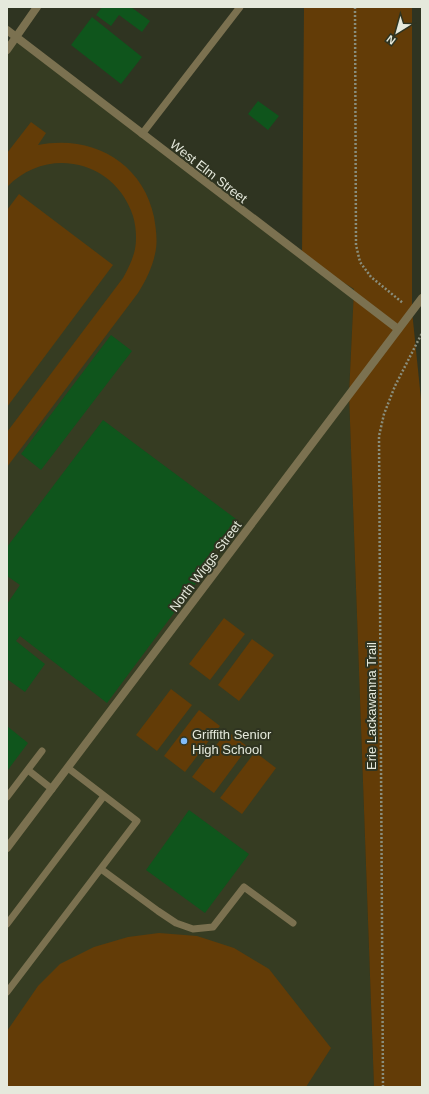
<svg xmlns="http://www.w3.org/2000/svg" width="429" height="1094" font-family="Arial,sans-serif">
	<rect width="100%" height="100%" fill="#2f3421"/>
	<path fill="#363c22" d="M15,37L302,257L354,289L349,394L374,1087H7V48Z"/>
	<path fill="#633c07" d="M304,7H412V311L422,409V1087H374L349,394L354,289L302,257Z
		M31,122L46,133L38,145C91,134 143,162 154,217C156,229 158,242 155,254C152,268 146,280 138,293L7,467V432L123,278C128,269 133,259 135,249C137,239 136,226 133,216C115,160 47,145 7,187V153Z
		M19,194L113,265L7,407V210Z
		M224,618L245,634L210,680L189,664Z
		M252,639L274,655L239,701L218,685Z
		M171,689L192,705L157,751L136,735Z
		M199,710L220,726L185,772L164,756Z
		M227,731L248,747L214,793L192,777Z
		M255,752L276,768L242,814L220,798Z
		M159,933L197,936L234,948L269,969L331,1048L306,1087H7V1031L38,986L60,964L94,947L128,937Z"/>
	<path fill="#0f551c" d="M102,7H131L150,21L142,32L119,15L111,26L96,15Z
		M92,17L142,57L121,84L71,45Z
		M258,101L279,116L268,130L248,114Z
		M111,335L132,351L41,470L21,454Z
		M103,420L236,519L209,555L214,559L107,703L20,636L16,641L45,664L25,692L7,679V604L20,585L7,576V547Z
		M7,726L28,743L7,771Z
		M189,810L249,854L205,913L146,870Z"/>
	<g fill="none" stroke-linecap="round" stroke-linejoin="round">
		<path stroke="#898e7d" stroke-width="2.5" stroke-dasharray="2 2" stroke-linecap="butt" d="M355,7L356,245L360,262L371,277L403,303
			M383,1087L379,436L384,414L395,386L422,333"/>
		<path stroke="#7b7150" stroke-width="7" d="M142,134L240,7
			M28,770L52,789
			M7,797L42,751
			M101,869L158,911L176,923L193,929L213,927L244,887L293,923
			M7,924L104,796
			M7,992L137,821L68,768"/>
		<path stroke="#7b7150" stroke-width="8" d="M7,30L398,329
			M7,50L37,7"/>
		<path stroke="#7b7150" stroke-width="8" d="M7,848L422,298"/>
	</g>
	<circle fill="#82bcfa" stroke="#2f3421" stroke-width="1.5" cx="184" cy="741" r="4"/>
	<g text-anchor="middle" stroke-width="4" stroke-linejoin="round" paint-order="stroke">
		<g font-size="13" fill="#e5e9dc" stroke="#2f3421">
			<text transform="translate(209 171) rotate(38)" y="5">West Elm Street</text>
			<text transform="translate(205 566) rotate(-53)" y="5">North Wiggs Street</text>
			<text transform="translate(371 706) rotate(-90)" y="5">Erie Lackawanna Trail</text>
		</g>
		<g font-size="13" fill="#e5e9dc" stroke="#2f3421" text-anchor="start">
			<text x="192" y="739">Griffith Senior<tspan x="192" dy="15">High School</tspan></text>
		</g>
	</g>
	<rect width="429" height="1094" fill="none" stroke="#e5e9dc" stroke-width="16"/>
	<g transform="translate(397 32) rotate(217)" stroke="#2f3421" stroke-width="3" paint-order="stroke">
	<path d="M0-3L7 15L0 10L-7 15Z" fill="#e5e9dc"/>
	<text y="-6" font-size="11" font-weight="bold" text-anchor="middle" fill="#e5e9dc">N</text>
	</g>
</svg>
